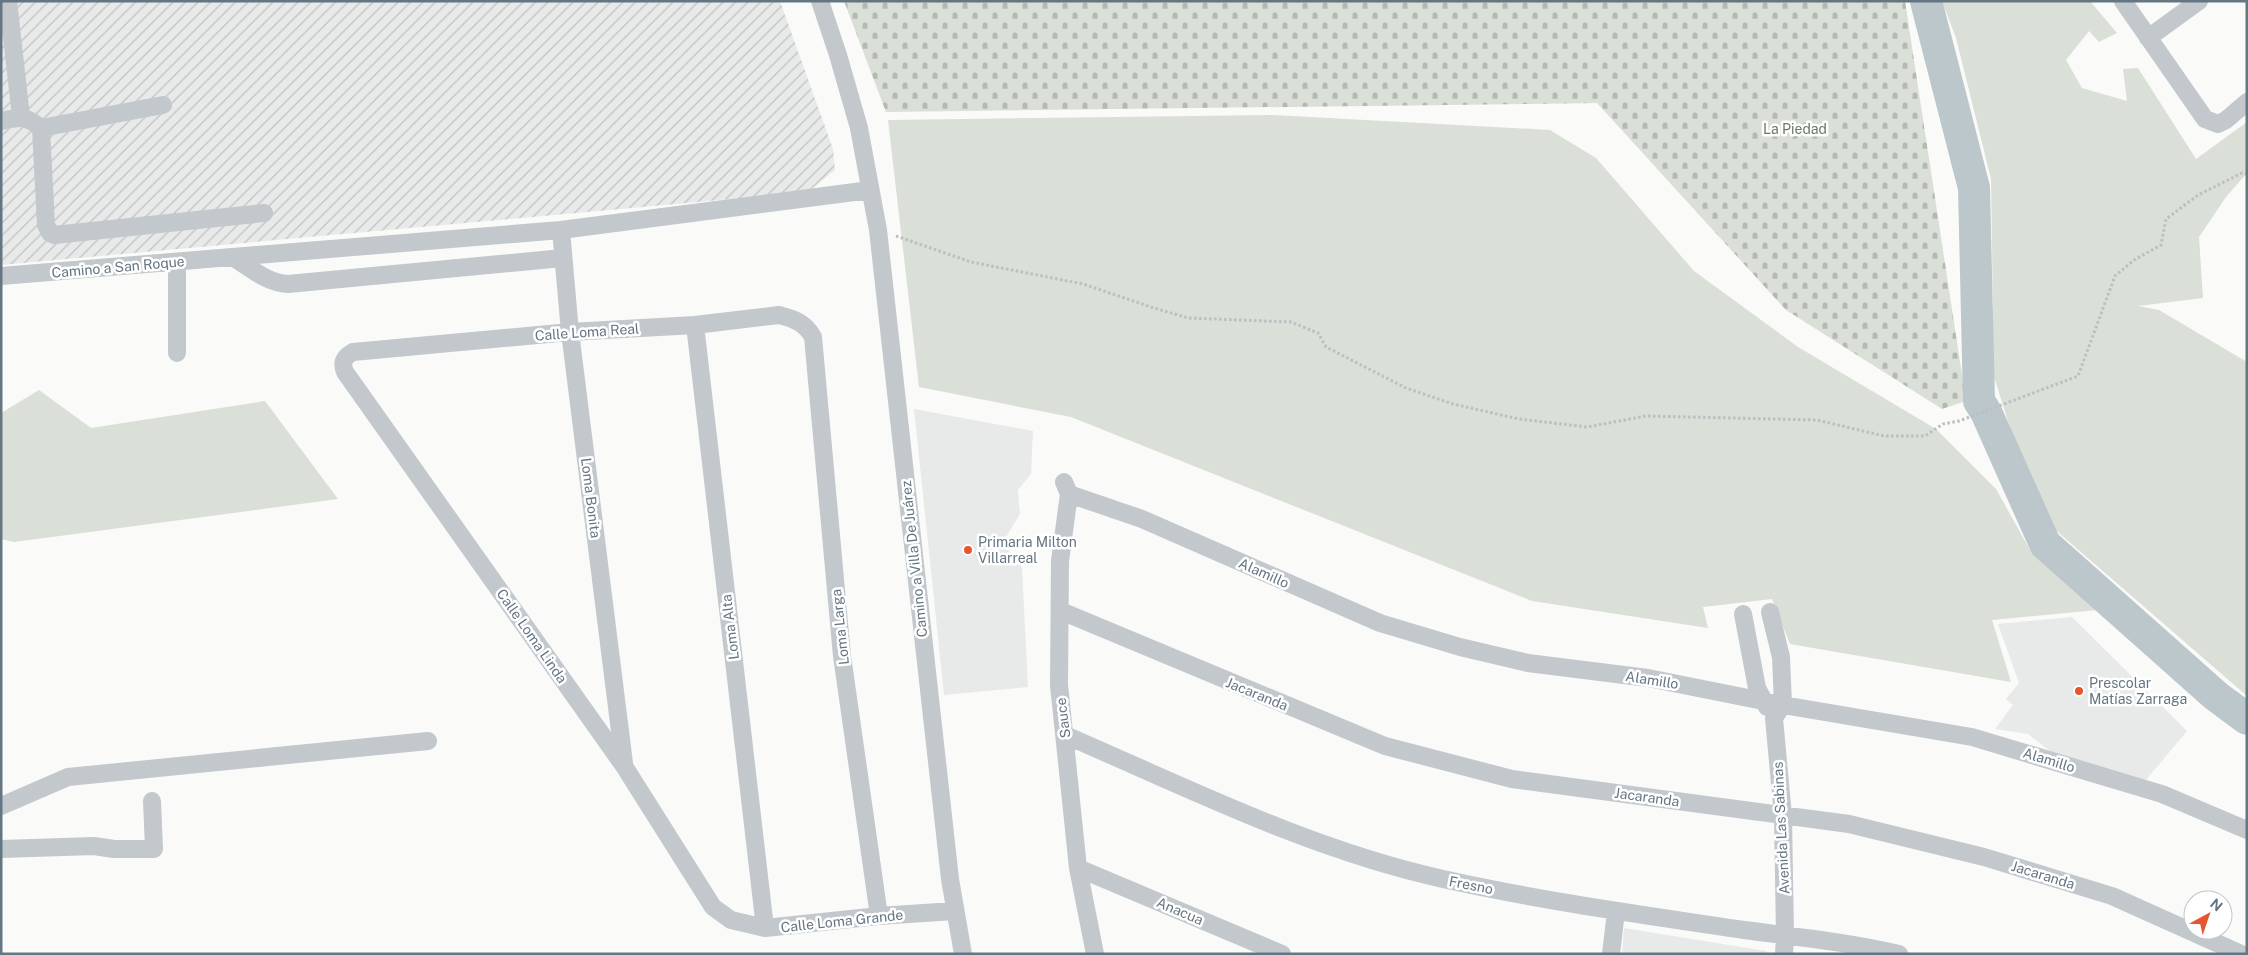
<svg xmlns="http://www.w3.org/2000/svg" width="2248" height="955" font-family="'Public Sans',sans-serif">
	<defs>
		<pattern id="industrial-furrows" width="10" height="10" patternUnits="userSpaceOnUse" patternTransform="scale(1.25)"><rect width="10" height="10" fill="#e8e9e9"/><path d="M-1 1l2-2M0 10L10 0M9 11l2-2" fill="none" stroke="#c0c1c2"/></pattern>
		<pattern id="cemetery-stones" width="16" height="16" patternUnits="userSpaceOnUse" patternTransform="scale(1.25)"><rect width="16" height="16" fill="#dadfd7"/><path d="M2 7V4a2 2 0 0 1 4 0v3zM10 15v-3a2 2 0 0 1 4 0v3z" fill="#b4b9b4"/></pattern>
	</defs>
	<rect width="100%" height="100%" fill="#fafaf8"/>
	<path fill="#e8e9e9" d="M914,409L1033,431L1031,474L1018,490L1020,514L1001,545L1014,555L1022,568L1028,687L944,695Z
		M2072,617L2187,731L2146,780L2051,752L2028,734L1995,729L2013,705L2006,699L2019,683L1998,624Z
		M1624,928L1766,951V954H1622Z"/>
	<path fill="url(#industrial-furrows)" d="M1,1H780L833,149L835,170L808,192L1,265Z"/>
	<path fill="#dadfd7" d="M1942,1H2090L2117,33L2099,42L2089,31L2066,60L2082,88L2127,101L2123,69L2138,68L2196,159L2247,122V173L2226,197L2199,237L2203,298L2138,306L2159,310L2247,362V696L2052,527L2013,437L1990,364L1993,308L1991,179L1956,38Z
		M1273,115L1550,130L1596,158L1694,271L1798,347L1936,429L1996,489L2030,550L2097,610L1992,620L2011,682L1790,644L1772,599L1703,607L1708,628L1532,601L1071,417L919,387L888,120Z
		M39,390L91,428L265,401L338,499L14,542L1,539V413Z"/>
	<path fill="url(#cemetery-stones)" d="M844,1H1905L1966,401L1942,409L1786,310L1597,103L886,112Z"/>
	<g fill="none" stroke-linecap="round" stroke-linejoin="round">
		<path stroke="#bbc7cb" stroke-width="32" d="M1926,1L1974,188L1979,401L1986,412L2045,544L2216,696L2247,719"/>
		<path stroke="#bbbfc2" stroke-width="3" stroke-dasharray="2.5 2.5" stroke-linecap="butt" d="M896,236L971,262L1083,284L1151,307L1188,318L1291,322L1318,333L1326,347L1406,388L1453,404L1519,419L1587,427L1646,416L1817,420L1884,436H1925L1943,424L1959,421L2078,376L2115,276L2134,260L2161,245L2166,219L2198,195L2242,173L2247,174"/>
		<path stroke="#c3c8cc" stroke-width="18" d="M8,1L21,117
			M820,1L838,55L859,128L878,230L950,879L963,954
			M2123,1L2205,119L2218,124L2226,120L2247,102
			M2148,38L2199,1
			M1,121C21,117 25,115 41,128L46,225L50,233L54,235L264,213
			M41,128L163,105
			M561,230L570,332L624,763
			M234,258C252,269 267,283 288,284L563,258
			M1,276L561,230L870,190
			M695,325L765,928
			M177,353V262
			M1064,482L1069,494L1060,561L1059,685L1078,868L1095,954
			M1069,494L1142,519L1380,623L1460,647L1528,663L1648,678L1783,705L1972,737L2162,794L2247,830
			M1061,611L1385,746L1512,779L1849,824L1984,857L2112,896L2241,954
			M1770,612L1781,657L1783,705L1774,718L1783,816L1785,936L1784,954
			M1743,614L1757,688L1767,707
			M1065,735C1188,788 1311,850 1443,879C1542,901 1644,915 1744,930C1796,937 1848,942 1899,954
			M1,806L68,777L428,741
			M1,849L94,846L114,849H154L152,801
			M1078,868L1282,954
			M879,916L842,656L813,337C805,323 795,319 779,315L695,325L570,332L353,352C344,357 341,362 345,372L624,766L713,907L731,920L765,928L879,916L954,911
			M1611,954L1616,911"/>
	</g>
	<g fill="#e4572e" stroke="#fff" stroke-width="2">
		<circle cx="968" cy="550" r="5"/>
		<circle cx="2079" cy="691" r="5"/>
	</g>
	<g text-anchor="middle" stroke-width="5" stroke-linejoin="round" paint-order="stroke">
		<g font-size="14" fill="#687a64" stroke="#fff">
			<text x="1795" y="134">La Piedad</text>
		</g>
		<g font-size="14" fill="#657683" stroke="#fff">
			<text transform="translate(118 267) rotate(-5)" y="5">Camino a San Roque</text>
			<text transform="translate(587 332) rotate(-4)" y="5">Calle Loma Real</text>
			<text transform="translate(591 498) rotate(83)" y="5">Loma Bonita</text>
			<text transform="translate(914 559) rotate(-96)" y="5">Camino a Villa De Juárez</text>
			<text transform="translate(1264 573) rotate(24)" y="5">Alamillo</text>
			<text transform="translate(730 627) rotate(-97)" y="5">Loma Alta</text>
			<text transform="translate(840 627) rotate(-96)" y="5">Loma Larga</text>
			<text transform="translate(532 636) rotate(55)" y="5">Calle Loma Linda</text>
			<text transform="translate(1652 680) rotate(9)" y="5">Alamillo</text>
			<text transform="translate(1257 694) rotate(22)" y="5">Jacaranda</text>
			<text transform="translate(1063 718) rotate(-97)" y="5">Sauce</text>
			<text transform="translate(2049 760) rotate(17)" y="5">Alamillo</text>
			<text transform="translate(1647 797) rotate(8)" y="5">Jacaranda</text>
			<text transform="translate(1781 828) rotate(-93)" y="5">Avenida Las Sabinas</text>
			<text transform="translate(2043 875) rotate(17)" y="5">Jacaranda</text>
			<text transform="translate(1471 885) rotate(11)" y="5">Fresno</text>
			<text transform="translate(1180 911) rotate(23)" y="5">Anacua</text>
			<text transform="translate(842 921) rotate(-6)" y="5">Calle Loma Grande</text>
		</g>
		<g font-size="14" fill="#657683" stroke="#fff" text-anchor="start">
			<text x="978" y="547">Primaria Milton<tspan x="978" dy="16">Villarreal</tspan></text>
			<text x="2089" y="688">Prescolar<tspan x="2089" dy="16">Matías Zarraga</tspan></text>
		</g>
	</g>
	<rect width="2248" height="955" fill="none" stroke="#657683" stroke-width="5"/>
	<g transform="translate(2208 915) rotate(40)"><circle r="24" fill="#ffffff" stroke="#c1c8cd"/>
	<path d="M0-4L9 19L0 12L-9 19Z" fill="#e4572e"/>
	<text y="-8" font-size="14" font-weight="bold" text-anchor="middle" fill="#657683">N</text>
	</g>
</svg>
